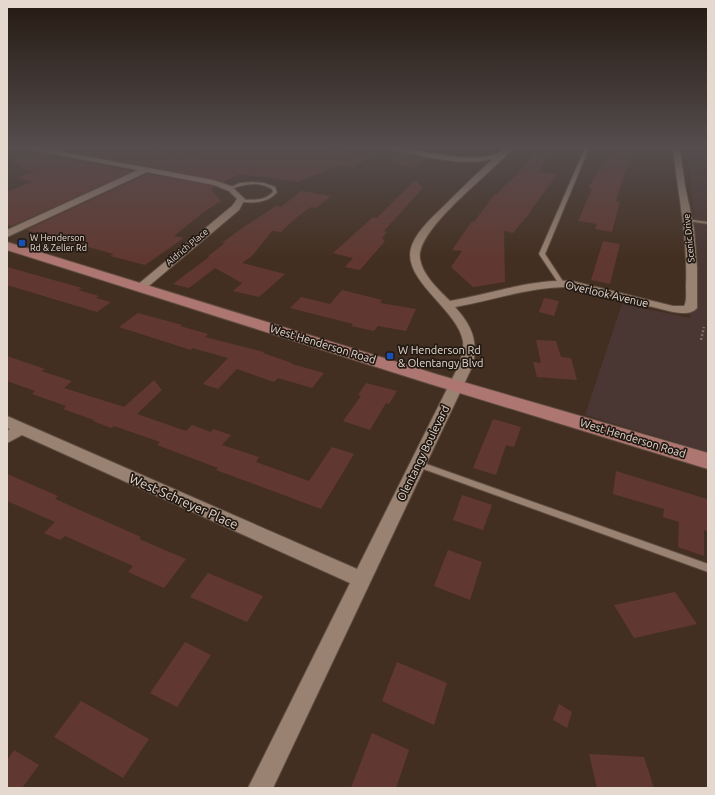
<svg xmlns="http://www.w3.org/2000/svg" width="715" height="795" font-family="Ubuntu,sans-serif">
	<rect width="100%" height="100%" fill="#432f21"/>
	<path fill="#4a3633" d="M688,148H708V452L585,415L622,304L690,318L694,221Z"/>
	<path fill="#613831" d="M49,148H148L176,153L179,151L199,154L200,148H326L372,155L354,168L338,166L298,182L260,176L257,177L240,174L224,182L213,179Z
		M613,148H634L629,157H632L626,170L616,201L620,202L612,232L595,229L597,224L578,221L592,189L588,188Z
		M32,152L133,171L12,226L7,225V192L31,182L17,178L34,171L18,168L23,166L10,163L32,154Z
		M393,152L426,158L417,168L392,164Z
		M535,153L549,155L539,172L557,175L531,210H532L513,233L504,231L505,282L473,287L451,267L462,251L452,250L472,221L474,222L495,194L497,195L503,187L516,176L528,161H530Z
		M147,174L214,186L215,187L211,189L221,201L204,212L174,236L184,238L145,265L110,256L114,254L26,230Z
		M415,180L423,188L384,231L387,232L382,238L385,241L360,270L345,267L353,258L333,253L373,217L377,218Z
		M301,191L331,196L316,208L311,207L297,217L281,232L272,231L252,256L242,263L285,274L259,297L233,291L242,283L215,268L189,288L173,284L209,257L208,256L225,243H222L246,225H247L276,206L281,207Z
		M603,241L620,244L610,284L591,280Z
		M7,267L82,288L78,290L99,296L96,298L111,302L97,312L7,285Z
		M342,290L382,300L380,303L416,309L406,331L378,326L374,331L351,326L353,324L290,308L301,297L330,304Z
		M544,298L559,301L554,316L539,312Z
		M138,313L182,325L180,326L208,334L205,337L264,352L263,353L292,363V364L324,373L312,388L278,378L274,382L237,369L218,389L203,384L228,358L192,348L191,350L119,327Z
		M536,340L556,341L561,357L571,358L577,380L537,377L533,362L541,363Z
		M7,356L45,369L41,371L72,381L64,388L124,407L154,380L162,390L137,414L186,431L192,425L211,432L213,429L231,435L222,445L259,457L256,462L309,481L332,447L354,454L321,509L216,470L218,468L157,445L160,442L114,426L111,428L93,421L94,420L63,409L66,406L32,394L35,391L7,381Z
		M366,383L397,391L389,404L386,403L370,430L343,421L361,396L358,395Z
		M493,419L521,427L514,447L506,445L496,475L473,468Z
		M616,471L707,499V531L704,530V556L678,547L679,522L663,517L664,509L613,494Z
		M7,474L58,496L55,499L141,537L139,539L186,559L164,588L128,572L133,566L65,536L60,540L44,533L55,522L7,501Z
		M462,495L492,505L483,530L453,520Z
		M448,550L482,562L470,600L434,586Z
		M208,573L263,596L247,622L190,597Z
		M675,592L697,624L634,638L614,605Z
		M185,642L211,655L177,707L150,693Z
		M397,662L447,683L434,725L382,701Z
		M81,701L149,739L123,778L54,737Z
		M559,704L572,712L567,728L553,720Z
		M372,733L409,750L396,788H351Z
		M14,750L39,765L22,788H7V760Z
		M589,754L644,757L654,788H597Z"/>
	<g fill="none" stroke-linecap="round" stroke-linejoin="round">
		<defs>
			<path id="service" d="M411,148H415L411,152H409Z
				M585,148H589L545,254L564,283L561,285L559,284L539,254Z
				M252,182L264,183L275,187L277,192C268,203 254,203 241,202H239V200C252,199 264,202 273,192L272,189C258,181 245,184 231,189L229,188L240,183Z
				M686,219L708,222V224L688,221H686Z
				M418,461L708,564V572L415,466L414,464L415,462Z"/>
			<path id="minor" d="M27,148H42L213,180L231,186L245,199L239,210L144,290L140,291L134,288L136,286L232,206L237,199L229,191L214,185L147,172L7,237V230L138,170L31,150Z
				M388,148C419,147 482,170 505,148H513C493,172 415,229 420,259C423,276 439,290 450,301C491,294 530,279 572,281L673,306H684C687,302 686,292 686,286C688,239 678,194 673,148H680L685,186L694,228L697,267V308C691,315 681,313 673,312L572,287C531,286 495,300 455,307C472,326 478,340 473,365L273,788H248L350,583L22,435L7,443V431L10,429L7,428V416L357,569L459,365C461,358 464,349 463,341C457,308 399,279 412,245C419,228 434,216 447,203C462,188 477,173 493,159C460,167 425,156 392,150Z"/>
			<path id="secondary" d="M7,242L439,375L708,453V469L427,383L7,250Z"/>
		</defs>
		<use href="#service" stroke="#5e4d40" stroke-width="2"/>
		<use href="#minor" stroke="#5e4d40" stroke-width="2"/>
		<use href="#secondary" stroke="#5e4d40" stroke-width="2"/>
		<path stroke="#806e62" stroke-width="2.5" stroke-dasharray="2 2" stroke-linecap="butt" d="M701,340L704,327"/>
		<use href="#service" fill="#998271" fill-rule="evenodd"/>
		<use href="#minor" fill="#998271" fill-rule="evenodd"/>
		<use href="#secondary" fill="#ae7670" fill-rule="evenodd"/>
	</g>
	<linearGradient id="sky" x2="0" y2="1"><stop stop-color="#251a12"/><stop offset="0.57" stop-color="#554d4e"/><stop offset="1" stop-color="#554d4e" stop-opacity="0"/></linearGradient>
	<rect width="715" height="259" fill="url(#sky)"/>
	<g fill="#1a4fb4" stroke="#231a13" stroke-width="1.5">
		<rect x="18" y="239" width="8" height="8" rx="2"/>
		<rect x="386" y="352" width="8" height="8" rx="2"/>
	</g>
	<g text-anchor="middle" stroke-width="3.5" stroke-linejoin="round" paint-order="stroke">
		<g font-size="9" fill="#e5d8cf" stroke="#231a13" text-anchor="start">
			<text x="30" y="241">W Henderson<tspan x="30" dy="10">Rd &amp; Zeller Rd</tspan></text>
		</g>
		<g font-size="9" fill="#e5d8cf" stroke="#231a13">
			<text transform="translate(689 238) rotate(-96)" y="3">Scenic Drive</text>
			<text transform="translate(187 247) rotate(-40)" y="3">Aldrich Place</text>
		</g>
		<g font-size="11" fill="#e5d8cf" stroke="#231a13">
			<text transform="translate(607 294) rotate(13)" y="4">Overlook Avenue</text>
			<text transform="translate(323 344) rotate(17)" y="4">West Henderson Road</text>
			<text transform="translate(633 438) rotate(17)" y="4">West Henderson Road</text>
			<text transform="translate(423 453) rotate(-64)" y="4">Olentangy Boulevard</text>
		</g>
		<g font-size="11" fill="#e5d8cf" stroke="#231a13" text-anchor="start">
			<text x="398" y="354">W Henderson Rd<tspan x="398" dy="13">&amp; Olentangy Blvd</tspan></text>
		</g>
		<g font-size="13" fill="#e5d8cf" stroke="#231a13">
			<text transform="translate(184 501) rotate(24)" y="5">West Schreyer Place</text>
		</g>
	</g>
	<rect width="715" height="795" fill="none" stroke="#e5d8cf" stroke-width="16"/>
</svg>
